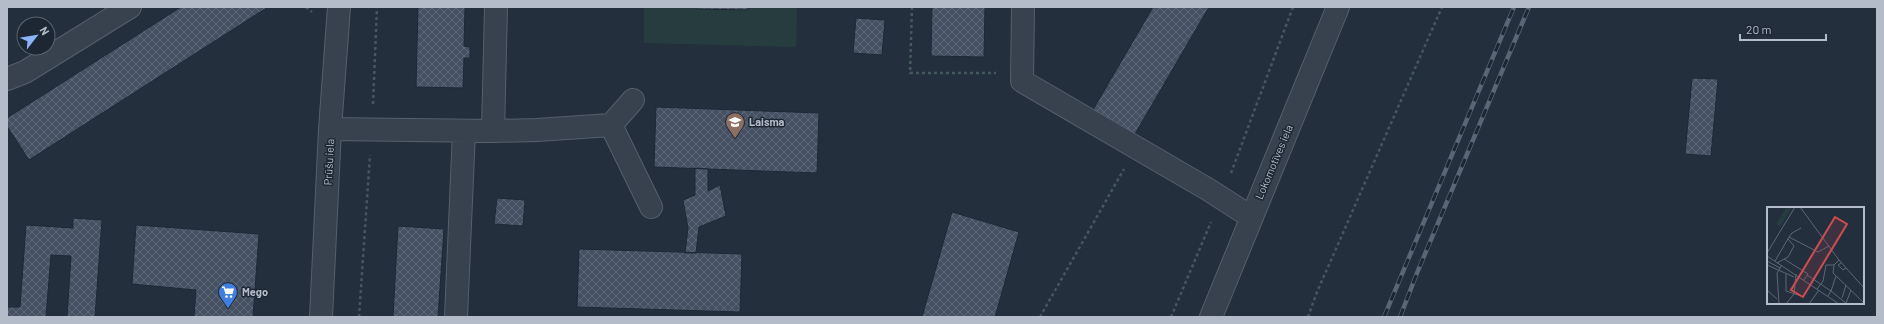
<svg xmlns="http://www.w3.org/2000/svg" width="1884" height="324" font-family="Barlow,sans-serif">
	<defs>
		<pattern id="building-cross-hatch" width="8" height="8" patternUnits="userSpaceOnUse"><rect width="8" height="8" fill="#455162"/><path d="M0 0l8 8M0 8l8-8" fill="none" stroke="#5d6877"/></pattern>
	</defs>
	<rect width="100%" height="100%" fill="#242f3e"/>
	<path fill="#263c3f" d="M644,7H797L796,47L644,43Z"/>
	<path fill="url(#building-cross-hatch)" stroke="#1f2835" d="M181,7H268L29,160L7,126V118Z
		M418,7H465L464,46L470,47V58H464L463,88L416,87Z
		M696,7H748V10L696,9Z
		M932,7H985L984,57L931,56Z
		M1153,7H1209L1132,139L1090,115Z
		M856,18L885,20L882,55L853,53Z
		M1692,78L1718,79L1711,156L1685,154Z
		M656,107L819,113L817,173L654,167Z
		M695,168L708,169V191L720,185L726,216L699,227L696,253H685L688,228L683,200L695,195Z
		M497,198L525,200L523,226L494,224Z
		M952,212L1019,232L995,317H922Z
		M73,218L102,220L95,317H67L71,256L51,255L46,317H7V307H20L26,225L73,228Z
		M136,225L259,234L253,317H194L196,290L132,284Z
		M398,226L444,229L438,317H393Z
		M579,249L742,254L740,312L577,307Z"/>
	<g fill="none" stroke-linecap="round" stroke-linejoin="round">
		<defs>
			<path id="minor" d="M1023,7L1022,81L1209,190L1251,217
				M7,79L25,72L130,7
				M611,125L651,207
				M330,129L493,131L496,7
				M493,131L537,130L611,125L633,100
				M321,317L330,129L339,7
				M456,317L464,131
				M1211,317L1338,7"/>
		</defs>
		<use href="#minor" stroke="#565f6c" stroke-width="24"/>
		<path stroke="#44595c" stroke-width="2.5" stroke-dasharray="3 3" stroke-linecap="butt" d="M306,7L312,12
			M912,7L910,73H996
			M373,104L377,7
			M1231,173L1293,7
			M359,317L370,155
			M1040,317L1124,169
			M1171,317L1211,222
			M1308,317L1317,292L1442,7"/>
		<use href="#minor" stroke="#38414e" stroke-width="22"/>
		<defs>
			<path id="rail" d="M1384,317L1514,7
				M1400,317L1417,273L1529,7"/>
		</defs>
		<use href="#rail" stroke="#5a6575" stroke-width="4.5"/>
		<use href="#rail" stroke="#1d2633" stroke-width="3" stroke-dasharray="9" stroke-linecap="butt"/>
	</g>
	<defs>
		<symbol id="school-pin" viewBox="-11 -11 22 30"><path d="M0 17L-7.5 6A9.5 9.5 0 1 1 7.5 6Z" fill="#8d6e63" stroke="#1d2633"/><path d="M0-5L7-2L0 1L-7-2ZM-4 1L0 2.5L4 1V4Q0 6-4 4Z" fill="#fff"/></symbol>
		<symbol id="supermarket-pin" viewBox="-11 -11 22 30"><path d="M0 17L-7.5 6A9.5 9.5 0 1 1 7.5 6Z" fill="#3f7fe0" stroke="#1d2633"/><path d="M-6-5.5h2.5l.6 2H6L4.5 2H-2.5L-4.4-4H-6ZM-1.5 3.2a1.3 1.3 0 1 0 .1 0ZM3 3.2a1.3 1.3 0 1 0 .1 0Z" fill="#fff"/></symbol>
	</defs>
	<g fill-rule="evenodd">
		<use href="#school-pin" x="724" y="111" width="22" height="30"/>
		<use href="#supermarket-pin" x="217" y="281" width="22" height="30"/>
	</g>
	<g text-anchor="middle" stroke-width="3" stroke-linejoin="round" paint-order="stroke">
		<g font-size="11" font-weight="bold" fill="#b4bcc9" stroke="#1d2633" text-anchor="start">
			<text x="749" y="126">Laisma</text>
			<text x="242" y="296">Mego</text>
		</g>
		<g font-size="11" fill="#b4bcc9" stroke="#1d2633">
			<text transform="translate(329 162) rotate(-87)" y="4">Prūšu iela</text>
			<text transform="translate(1274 162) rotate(-67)" y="4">Lokomotīves iela</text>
		</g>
	</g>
	<g transform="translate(1767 207)">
		<rect width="97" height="97" fill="#242f3e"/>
		<path d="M20,0H25L13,20L9,17Z" fill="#263c3f"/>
		<path fill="none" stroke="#5e6776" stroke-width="1" d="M33,0L72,53L97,81M22,30L25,26L34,21M0,46L28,0M0,49L72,97M17,52L41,67L37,73M72,53L67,58L66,66L97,96M0,54L13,61M8,54L22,30L51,45L62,39M10,56L21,50L27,39L21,32M74,56L71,58L76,63L79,61M0,58L27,70M19,67V84L34,89M40,68L64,84L61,89M69,69L64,84L80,97M50,82L56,74L59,58H67M0,83L10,92M75,91L79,78M79,96L84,83M12,97L10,66L15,58M19,97L27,87L29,67M42,97L52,83"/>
		<path fill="#ce4d50" fill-opacity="0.15" stroke="#ce4d50" stroke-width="2" d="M68,10L80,17L36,90L24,83Z"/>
		<rect width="97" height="97" fill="none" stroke="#b4bcc9" stroke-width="2"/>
	</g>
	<rect width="1884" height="324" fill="none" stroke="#b4bcc9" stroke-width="16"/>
	<g transform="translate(36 36) rotate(59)"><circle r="19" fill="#1d2633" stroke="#59626f"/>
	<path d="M0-3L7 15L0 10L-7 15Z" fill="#8ab4f8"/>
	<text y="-6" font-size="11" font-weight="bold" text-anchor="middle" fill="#b4bcc9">N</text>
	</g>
	<path d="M1740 34v6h86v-6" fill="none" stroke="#b4bcc9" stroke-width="2"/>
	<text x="1746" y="34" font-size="12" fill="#b4bcc9" stroke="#1d2633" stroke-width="3" paint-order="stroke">20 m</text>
</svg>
